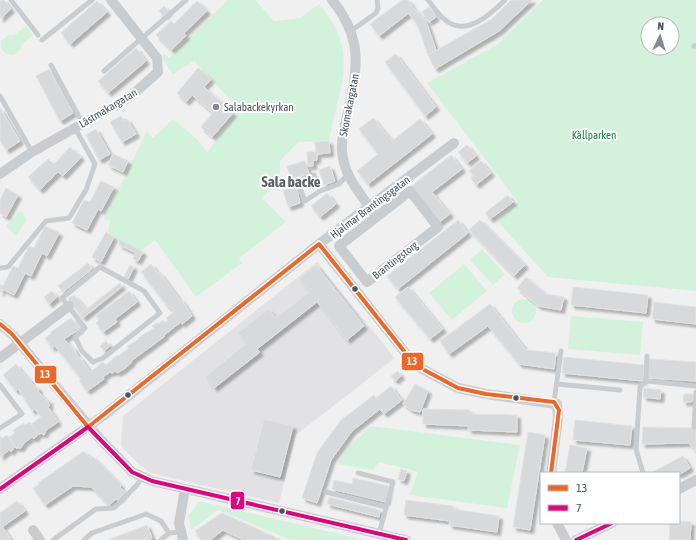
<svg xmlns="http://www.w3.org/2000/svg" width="696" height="540" font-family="'Asap Condensed',sans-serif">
	<defs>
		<filter id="shadow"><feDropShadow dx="3.5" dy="3.5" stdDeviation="1" flood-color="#0004"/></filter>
	</defs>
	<rect width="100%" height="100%" fill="#f1f0f0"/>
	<path fill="#e2e1e3" d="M317,262L395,358L296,435L279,503L150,473L140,465L121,446L123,416Z"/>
	<path fill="#d3f2dc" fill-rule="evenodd" d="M228,0H255L274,21L300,18L319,4C361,52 339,87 329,141L298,142L280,161V182L262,198L286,222L239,258L242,263L196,297L155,240L140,251L108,234L110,221L104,219L147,131L153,138L173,119L198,140L207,152L240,110L194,61L173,74L161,57L165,54L169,58Z
		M543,0H696V291L548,277L497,221L518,202L427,83L498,44ZM648,24H672V48H648Z
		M26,26L33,35L21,45V49L14,55L6,54L1,49V41L8,35H14Z
		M21,210L27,220L16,236L6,226Z
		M482,249L505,274L493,285L470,260Z
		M464,264L487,291L452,320L429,293Z
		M512 311a12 12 0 1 1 24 0a12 12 0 1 1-24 0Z
		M571,316L643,322L640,355L568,349Z
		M371,426L520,445L507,508L409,495L418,472L379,462L373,470L338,464L347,448Z
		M199,501L365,540H291L218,510L191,530L188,517Z"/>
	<path fill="#d8d9da" stroke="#e2e2e3" filter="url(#shadow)" d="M4,0L11,9L0,19V1Z
		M402,0H408L414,9L379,36L370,24Z
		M511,0H532L499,31L435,69L428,55L492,19Z
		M97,1L107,12L70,44L61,33Z
		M197,1L207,11L184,33L186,36L171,50L156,35L171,21L174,24Z
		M164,6L169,11L164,16L159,11Z
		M429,7L436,17L429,22L422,12Z
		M415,9L426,21L436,50L428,55L418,26L409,14Z
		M136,48L146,61L108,93L98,81Z
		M396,54L436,107L425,116L385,62Z
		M198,68L211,79L204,87L233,113L212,137L201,127L213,113L192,95L186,102L177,93Z
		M49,69L73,113L60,121L36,76Z
		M0,108L20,141L6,150L0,140Z
		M121,116L124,121L127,119L136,134L122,142L110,122Z
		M373,118L392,141L420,119L432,134L368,184L357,171L378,154L359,129Z
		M96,129L110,154L99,160L86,135Z
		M329,141L330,153L317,154V160H313V166H308L307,152H316L315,142Z
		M467,145L476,156L467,163L458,152Z
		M70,147L81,157L63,176L58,172L40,190L28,177L48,159L54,164Z
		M113,154L128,161L123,172L108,165Z
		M451,155L462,169L432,192L450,214L437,224L409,188Z
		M305,161L309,174L291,179L287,166Z
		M481,161L491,173L476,185L471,178L474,176L469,171Z
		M330,166L335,181L324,185L319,170Z
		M101,181L114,187L101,211L98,209L87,230L72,223L84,200L90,202Z
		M296,186L300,203L288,207L283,190Z
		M6,188L18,195L6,217L0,213V200Z
		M327,193L336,204L320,217L311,206Z
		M508,195L513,202L490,219L485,213Z
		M458,220L468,233L398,289L387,276Z
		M480,220L525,265L514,276L469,230Z
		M45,226L59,233L47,256L42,253L31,276L25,273L14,295L2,289L0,293V284L3,286L13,266L18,268L29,246L34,248Z
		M106,232L114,237L101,262L92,257Z
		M119,239L143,252L138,261L133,259L136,253L119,245L120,243L118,242Z
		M88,263L92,269L63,292L58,286Z
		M151,264L159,274L160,273L180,300L181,299L192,316L182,324L181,322L164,335L165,336L131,361L132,362L124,369L117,373L115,371L112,373L110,372L103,377L104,379L87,391L79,381L81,379L55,346L52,348L45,338L52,333L51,332L71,318L80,329L64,339L72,348L73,347L79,358L80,357L90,372L103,362L106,365L117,355L118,356L129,348L127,346L139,339L138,338L154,328L152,326L158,322V324L163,320L165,323L168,320L166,318L174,312L169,306L168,307L141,272Z
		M130,265L134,267L128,279L124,277Z
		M316,265L364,326L347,340L317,302L257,349L260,352L214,388L205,377L246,344L238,333L268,309L276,318L309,292L299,279Z
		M526,277L546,294L564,297L561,310L538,306L517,288Z
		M120,283L122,286L83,318L80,314Z
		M408,287L443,329L430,339L395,297Z
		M573,287L648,295L646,313L571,305Z
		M52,291L57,297L49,304L44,297Z
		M129,291L137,302L115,319L117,322L103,332L96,323L99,320L96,316Z
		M74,295L86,309L80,314L68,299Z
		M654,302L696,307V324L652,319Z
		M490,304L526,350L556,353L554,369L519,364L488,326L449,354L440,341Z
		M106,341L110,346L104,351L100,346Z
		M564,357L644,365L643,381L562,373Z
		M649,359L696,362V381L648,378Z
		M16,364L28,379L30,378L31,383L39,389L38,391L46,400L50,401L48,403L50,405L48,407L58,422L46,430L44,435L41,433L39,435L31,424L41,417L35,409L32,411L18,389L16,391L3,375Z
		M398,371L401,376L395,381L391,376Z
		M415,384L428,391L420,412L411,410L403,404Z
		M391,386L402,400L384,414L380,409L352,431L331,460L317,503L302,498L317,453L341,420L374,395L376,398Z
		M644,388L661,390L660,399L643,397Z
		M684,394H693L692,402H683Z
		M423,409L470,410V414L517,415V432L468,430L469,426L423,424Z
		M264,419L293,426L280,477L251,470Z
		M575,420L632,426L630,445L573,440Z
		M30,422L38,434L34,439L32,437L24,443L21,448H16L9,437L15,433L13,430L18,427L24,423L25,425Z
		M643,427L696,428V453L689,443L642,444Z
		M528,432L545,435L530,530L513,527Z
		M7,435L15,446L11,452L9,450L0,457V436L2,438Z
		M570,445L587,448L582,473H565Z
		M84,451L90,458L92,456L121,485L120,487L125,492L118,500L116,499L109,505L91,487L73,486L45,505L33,488L39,485L38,483Z
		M683,456L690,468L680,474L651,473Z
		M401,469L407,471L404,481L398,479Z
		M353,478L389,486L386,502L332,489L334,480L352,484Z
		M329,497L380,510L379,517L327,504Z
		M406,500L453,506V509L499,516L497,532L449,525L450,521L404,515Z
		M17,501L25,511L2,527L11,539L0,540V513Z
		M222,513L231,517L281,540H244L223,530L210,540H201L195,531Z
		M679,521L691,522L690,540H669L670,523H679Z
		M147,525L152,538L147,540H108Z"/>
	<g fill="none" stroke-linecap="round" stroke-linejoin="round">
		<path stroke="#cacdd0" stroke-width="5" d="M11,0L38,35
			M428,0C433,6 438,14 444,19C465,38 490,15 505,0
			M351,31L376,13L378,8L377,0
			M42,40L92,0
			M694,46H696
			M51,65L83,124
			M104,71L186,0
			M0,96L32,152
			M320,191L314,175L297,181L305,201L320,191L339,184L348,174
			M100,267L144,291L160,313L103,358L93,362L82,351L75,337L85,328L62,298Z
			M0,268L8,267L46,221L69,218L86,190L95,164L75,128
			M646,381L696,386
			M557,384L620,390
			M0,385L22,414L0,428
			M554,402L561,351
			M694,427L696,392
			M358,473L393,482L379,534
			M643,473L636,449L640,387L646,381L647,356
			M326,492L386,507
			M53,540L96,509L114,508L137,485L142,477
			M84,540L92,533L146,514L161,521L169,533
			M161,540L169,533L180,532"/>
		<path stroke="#cacdd0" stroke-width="10" d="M332,0C363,38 358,67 348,112C345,124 341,138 342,150C343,175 360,193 373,212
			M0,174L32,152L130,97L158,72L157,58L111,0
			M410,191L438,227L367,282L339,246Z
			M319,244L415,365L458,388L486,394L557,404L558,418L551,473
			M0,324L12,334L99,438L132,472L152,481L406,540
			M0,358L69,306
			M0,489L103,416L319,244L454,143
			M679,489L696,480
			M557,523L566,540
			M33,530L40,540
			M183,540L179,523L185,489
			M576,540L612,523"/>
		<defs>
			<path id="bus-1" d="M319,244L415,365L458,388L486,394L554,402
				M0,324L12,334L88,427
				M88,427L319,244
				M551,473L559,410L554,402"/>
			<path id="bus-2" d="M88,427L132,472L152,481L406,540
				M0,489L88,427
				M576,540L612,523"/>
		</defs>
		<use href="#bus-1" stroke="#fff" stroke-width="7"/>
		<use href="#bus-2" stroke="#fff" stroke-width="7"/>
		<use href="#bus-1" stroke="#f26522" stroke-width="4"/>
		<use href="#bus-2" stroke="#e5007d" stroke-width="4"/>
	</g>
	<circle fill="#828b92" stroke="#fff" stroke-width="1.5" cx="216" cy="107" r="4"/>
	<g fill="#46555f" stroke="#fff" stroke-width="1.5">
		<circle cx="355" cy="289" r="3.5"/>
		<circle cx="128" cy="395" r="3.5"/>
		<circle cx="516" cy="398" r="3.5"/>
		<circle cx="282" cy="511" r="3.5"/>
	</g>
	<g text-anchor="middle" stroke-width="4" stroke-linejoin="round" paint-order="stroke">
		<g font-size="11" fill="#46555f" stroke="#fff">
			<text transform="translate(349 105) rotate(-79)" y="4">Skomakargatan</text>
			<text transform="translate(108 108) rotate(-31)" y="4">Lästmakargatan</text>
			<text transform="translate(370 207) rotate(-37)" y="4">Hjalmar Brantingsgatan</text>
			<text transform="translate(395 260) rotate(-38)" y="4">Brantingstorg</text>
		</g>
		<g font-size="11" fill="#46555f" stroke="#fff" text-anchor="start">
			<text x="224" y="111">Salabackekyrkan</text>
		</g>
		<g font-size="11" fill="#108740" stroke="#fff">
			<text x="594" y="139">Källparken</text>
		</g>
		<g font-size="15" font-weight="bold" fill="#5b6165" stroke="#fff">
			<text x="291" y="187">Sala backe</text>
		</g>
	</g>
	<g stroke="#fff" stroke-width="1.5">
		<rect x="401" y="352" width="23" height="19" rx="4" fill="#f26522"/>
		<rect x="34" y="365" width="23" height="19" rx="4" fill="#f26522"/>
		<rect x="230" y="491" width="15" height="19" rx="4" fill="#e5007d"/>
	</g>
	<g font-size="11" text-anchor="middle" font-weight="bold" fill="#fff">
		<text x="412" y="365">13</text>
		<text x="45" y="378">13</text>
		<text x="238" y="505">7</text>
	</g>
	<rect x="540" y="472" width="140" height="52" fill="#ffffff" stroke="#b5bbbf"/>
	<rect x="548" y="485" width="20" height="6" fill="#f26522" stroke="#b5bbbf"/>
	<text x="576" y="492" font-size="12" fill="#46555f">13</text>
	<rect x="548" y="505" width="20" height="6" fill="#e5007d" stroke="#b5bbbf"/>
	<text x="576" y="512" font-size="12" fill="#46555f">7</text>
	<g transform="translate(660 36) rotate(4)"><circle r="19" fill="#ffffff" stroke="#b5bbbf"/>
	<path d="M0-3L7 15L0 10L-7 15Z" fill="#828b92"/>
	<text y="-6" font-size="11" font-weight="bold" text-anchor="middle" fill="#46555f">N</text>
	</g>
</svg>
